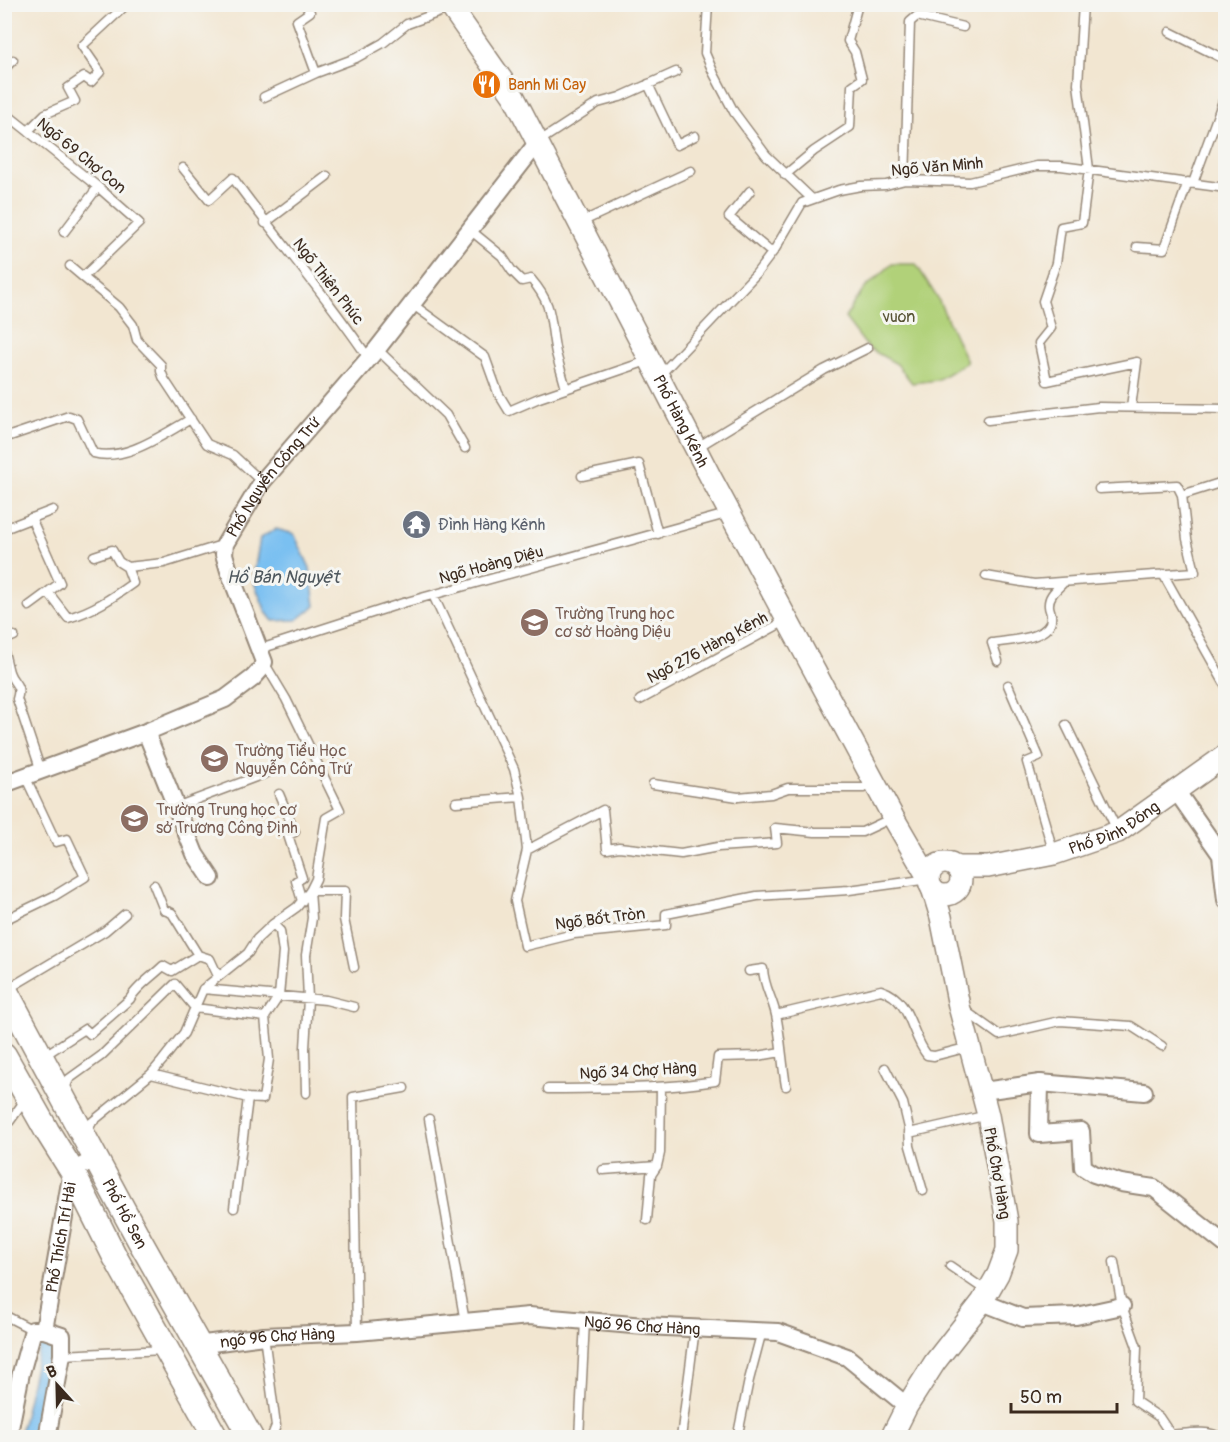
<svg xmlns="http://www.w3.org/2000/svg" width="1230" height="1442" font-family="Pangolin,sans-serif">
	<rect width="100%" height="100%" fill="#f6f6f2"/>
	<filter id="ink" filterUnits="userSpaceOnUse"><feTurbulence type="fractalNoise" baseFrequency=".0167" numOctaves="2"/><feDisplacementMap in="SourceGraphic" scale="12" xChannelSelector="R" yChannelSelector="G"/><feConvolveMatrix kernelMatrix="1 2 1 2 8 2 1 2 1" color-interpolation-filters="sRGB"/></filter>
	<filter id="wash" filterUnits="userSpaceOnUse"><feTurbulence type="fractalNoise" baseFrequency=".008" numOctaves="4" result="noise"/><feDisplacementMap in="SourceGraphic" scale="24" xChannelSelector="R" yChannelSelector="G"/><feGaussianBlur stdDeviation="1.35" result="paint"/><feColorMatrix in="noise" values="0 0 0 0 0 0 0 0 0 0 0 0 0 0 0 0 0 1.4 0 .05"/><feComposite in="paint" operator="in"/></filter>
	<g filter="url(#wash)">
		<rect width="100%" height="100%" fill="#f2e6d1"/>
		<path fill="#b1d179" stroke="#767e4c" stroke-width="1.5" d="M892,264H916L938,299L967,362L937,380L912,383L897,364L868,348L845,318L862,291Z"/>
		<path fill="#7ac0f1" stroke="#5a7588" stroke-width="1.5" d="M276,529L294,534L310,568L315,606L297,620L273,621L266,612L253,580L260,538Z
			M40,1343L55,1345L35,1437L19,1438Z"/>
	</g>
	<g filter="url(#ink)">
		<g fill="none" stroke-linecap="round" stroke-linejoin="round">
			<defs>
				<path id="service" d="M305,4L310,12L297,21L316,73
					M708,4L705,53L714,74L734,112L766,155L812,199
					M1083,4L1078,84L1089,169L1082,223L1061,227L1056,263L1043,301L1051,328L1039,343L1047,381L1137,362L1131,407
					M1170,32L1226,60
					M4,69L13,60
					M648,84L677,145L695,136
					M264,97L316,73L356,58L383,43L407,24L451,8L467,4
					M4,112L98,187L139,223L83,277L119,307L133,325L137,340L161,365V371L164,379L207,444L233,455L262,482
					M28,131L45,114L75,101L68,88L84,77L91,82L100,72L82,46L127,4
					M538,142L598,103L620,97L676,72
					M183,168L209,200L233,178C277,239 327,296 369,359
					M785,175L814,151L850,127L852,86L862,79L855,52L848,41L858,4
					M905,180L910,22L917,16L963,27
					M1193,183L1226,93
					M750,191L729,217L772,253
					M265,223L327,176
					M579,223L691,171
					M469,229L502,256L512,271L522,281L531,279C555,307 549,320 556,353C559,365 563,377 566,389
					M64,232L98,187
					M1137,247L1164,249L1188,182
					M70,266L83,277
					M412,304L485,357L498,393L509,411L539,398L650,360
					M377,349L446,415L465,448
					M660,375L756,274L775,249L802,203L839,190L861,186L886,185L905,180L970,182L1037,166H1061L1226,188
					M988,420L1099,407L1226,409
					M4,438L69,416L77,419L93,453C126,462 163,434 191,419
					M696,448L824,370L868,348
					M582,476L639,464L658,534
					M1099,489L1177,485L1182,495
					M31,518L60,583L48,592
					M4,529L53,510
					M127,567L164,563L225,544
					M1163,574L1226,686
					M986,576L1034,584L1195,572L1187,539L1182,495L1226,481
					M433,595L514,769L521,797L527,850L515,901L525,946L574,934L666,925V914L757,896L849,890L929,879
					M29,606L48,592L68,618C93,611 112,598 133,583L127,567L119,562L112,550L94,556
					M4,640L14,636
					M260,649L403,603L730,513
					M4,652C6,659 7,665 9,672C13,684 22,684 17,699L41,771
					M998,661L992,643C1009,640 1054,640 1051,615C1051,612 1049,609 1049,606C1048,596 1056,590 1063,583
					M1008,685L1039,757L1027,762L1054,854
					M640,700L787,620
					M1066,725L1118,832
					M653,784L738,797L771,794L788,788H864L875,782
					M279,794L295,832L288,835L302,878L296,881L302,901
					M456,802L521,797
					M176,807L269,772
					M527,850L603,810L607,849L619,847L681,854L718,847L777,843L775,828L815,832H862L892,818
					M154,885L164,910L172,913L198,955L210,959L218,976
					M4,920L54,896L85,877L67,839L56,842L25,776
					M749,971L763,969C764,987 772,997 776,1015C781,1038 782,1063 786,1086
					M203,989L326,1000L354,1007
					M6,990L105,931L125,914
					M964,1010L999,1035L1060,1021L1131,1026L1162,1046
					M776,1015L881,990C912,1000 910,1034 927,1055L934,1056L969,1047
					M42,1057L85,1029L90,1034L130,999C136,987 153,976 163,966L172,971L198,955
					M885,1068L903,1103L909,1128L910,1146L923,1191
					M151,1074L248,1098L263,1099L269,1059L265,1017L279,996L283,952L280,931L273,924
					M548,1089C604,1088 660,1090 715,1081L718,1057L758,1056L781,1052
					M64,1091L69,1079L101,1056L175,984L195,1008L265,1017
					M306,1093L305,1048L308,999L306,955L312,918L310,891H345L344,919L354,967
					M429,1119L465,1322
					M4,1129L26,1099
					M87,1132L92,1122L151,1074L162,1061L184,1033L203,989L248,953L257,939L273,924L297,907L310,891L316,879L326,818L340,810L286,699L265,664
					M909,1133L988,1115
					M603,1170L657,1166
					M234,1208L248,1098
					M647,1220L651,1175L657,1166L660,1153L661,1087
					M1114,1262L1122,1306L1137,1347L1135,1401L1159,1417L1171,1435C1186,1434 1208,1429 1221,1438
					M950,1266L988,1292
					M4,1315L33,1330
					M357,1332L353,1097L404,1088
					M264,1336L276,1426L271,1438
					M62,1355L164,1350
					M739,1429L749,1380L762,1331
					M579,1438L585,1321
					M681,1438L695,1328"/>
				<g id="minor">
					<path d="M146,732L195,854L211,878"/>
					<path id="s1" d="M4,784L146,732L225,699L253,678L261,669L264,662L229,571L224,554L225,544L262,482L377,349L538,142"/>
					<path d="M1177,792L1221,855L1226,900"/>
					<path d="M983,1091L1040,1083"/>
					<path d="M1144,1092L1040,1083L1039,1134L1081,1131L1083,1167L1094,1174L1121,1183L1154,1188L1226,1245"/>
					<path d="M982,1302L1023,1318L1076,1316L1122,1306"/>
					<path d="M44,1330L62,1336V1355L47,1438"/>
					<path id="s2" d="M197,1345L264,1336L357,1332L529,1316L644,1326L778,1332L847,1357L907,1406"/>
					<path id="s3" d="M8,1438L21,1373L33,1330H44L72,1171L95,1159"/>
				</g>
				<g id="tertiary">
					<path id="s4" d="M449,4L514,97L711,478L893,817L929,879"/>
					<circle cx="945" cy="879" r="16"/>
					<path id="s5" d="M956,867H988L1054,854L1118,832L1226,755"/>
					<path d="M891,1438L907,1406L935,1362L982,1302L998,1274L1007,1250V1221L988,1115L959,1006L941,917L932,888"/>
				</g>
				<g id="secondary">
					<path id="s6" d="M4,988L140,1241L251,1438"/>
					<path d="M4,1055L47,1131L72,1171L115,1257L216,1438"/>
				</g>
			</defs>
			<use href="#service" stroke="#968878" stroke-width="11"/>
			<use href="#minor" stroke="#968878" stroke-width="20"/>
			<use href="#tertiary" stroke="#968878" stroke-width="24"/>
			<use href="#secondary" stroke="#968878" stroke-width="27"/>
			<use href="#service" stroke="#fff" stroke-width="8"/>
			<use href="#minor" stroke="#fff" stroke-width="16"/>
			<use href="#tertiary" stroke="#fff" stroke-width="21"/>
			<use href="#secondary" stroke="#fff" stroke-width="24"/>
		</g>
	</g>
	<defs>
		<symbol id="restaurant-disc" viewBox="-11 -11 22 22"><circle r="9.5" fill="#e8710a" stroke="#f6f6f2"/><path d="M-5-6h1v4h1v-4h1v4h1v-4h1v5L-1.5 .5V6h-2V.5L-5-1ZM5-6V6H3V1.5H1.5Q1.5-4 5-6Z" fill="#fff"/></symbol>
		<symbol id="temple-disc" viewBox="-11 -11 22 22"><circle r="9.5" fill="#6b7280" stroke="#f6f6f2"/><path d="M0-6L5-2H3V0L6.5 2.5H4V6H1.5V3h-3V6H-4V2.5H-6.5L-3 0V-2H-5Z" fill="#fff"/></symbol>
		<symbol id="school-disc" viewBox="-11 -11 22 22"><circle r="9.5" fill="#8d6e63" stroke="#f6f6f2"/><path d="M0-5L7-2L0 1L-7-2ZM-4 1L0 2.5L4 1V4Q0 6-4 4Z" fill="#fff"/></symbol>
	</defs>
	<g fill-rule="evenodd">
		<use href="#restaurant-disc" x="470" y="68" width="33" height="33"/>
		<use href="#temple-disc" x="400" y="508" width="33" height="33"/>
		<use href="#school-disc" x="518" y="606" width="33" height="33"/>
		<use href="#school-disc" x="198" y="742" width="33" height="33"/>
		<use href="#school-disc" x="118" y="802" width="33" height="33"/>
	</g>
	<g text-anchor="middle" stroke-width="6" stroke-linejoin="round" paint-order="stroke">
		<g font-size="16" fill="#c56008" stroke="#f6f6f2" text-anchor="start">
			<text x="508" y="90">Banh Mi Cay</text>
		</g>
		<g font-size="16" fill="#3b2a1e" stroke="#f6f6f2">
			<text transform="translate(82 155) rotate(39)" y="6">Ngõ 69 Chợ Con</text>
			<text transform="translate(937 166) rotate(-5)" y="6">Ngõ Văn Minh</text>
			<text transform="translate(329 281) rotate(52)" y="6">Ngõ Thiên Phúc</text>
			<text dy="6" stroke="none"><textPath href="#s4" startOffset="478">Phố Hàng Kênh</textPath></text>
			<text dy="6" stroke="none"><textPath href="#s1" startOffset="500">Phố Nguyễn Công Trứ</textPath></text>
			<text transform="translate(491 564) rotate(-15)" y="6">Ngõ Hoàng Diệu</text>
			<text transform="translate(707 647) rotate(-28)" y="6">Ngõ 276 Hàng Kênh</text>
			<text dy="6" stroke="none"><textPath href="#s5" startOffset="165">Phố Đình Đông</textPath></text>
			<text transform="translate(600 918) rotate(-7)" y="6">Ngõ Bốt Tròn</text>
			<text transform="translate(638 1070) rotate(-3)" y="6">Ngõ 34 Chợ Hàng</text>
			<text transform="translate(998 1173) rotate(80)" y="6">Phố Chợ Hàng</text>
			<text dy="6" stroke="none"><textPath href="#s6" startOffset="256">Phố Hồ Sen</textPath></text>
			<text dy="6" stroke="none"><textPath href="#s3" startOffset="216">Phố Thích Trí Hải</textPath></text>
			<text dy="6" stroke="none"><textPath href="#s2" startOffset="447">Ngõ 96 Chợ Hàng</textPath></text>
			<text dy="6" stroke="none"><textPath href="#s2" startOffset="81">ngõ 96 Chợ Hàng</textPath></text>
		</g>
		<g font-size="16" fill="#585435" stroke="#f6f6f2">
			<text x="899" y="322">vuon</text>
		</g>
		<g font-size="16" fill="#5b616d" stroke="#f6f6f2" text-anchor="start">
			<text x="438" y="530">Đình Hàng Kênh</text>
		</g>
		<g font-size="16" fill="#785e54" stroke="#f6f6f2" text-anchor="start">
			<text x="555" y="619">Trường Trung học<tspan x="555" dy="18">cơ sở Hoàng Diệu</tspan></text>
			<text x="235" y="756">Trường Tiểu Học<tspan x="235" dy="18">Nguyễn Công Trứ</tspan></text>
			<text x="156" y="815">Trường Trung học cơ<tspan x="156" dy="18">sở Trương Công Định</tspan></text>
		</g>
		<g font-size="18" font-style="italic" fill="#4e575d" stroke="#f6f6f2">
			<text x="283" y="583">Hồ Bán Nguyệt</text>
		</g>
	</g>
	<rect width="1230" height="1442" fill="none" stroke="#f6f6f2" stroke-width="24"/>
	<g transform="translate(57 1385) rotate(338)" stroke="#f6f6f2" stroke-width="4.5" paint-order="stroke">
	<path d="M0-4.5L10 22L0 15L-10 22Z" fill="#3b2a1e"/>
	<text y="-9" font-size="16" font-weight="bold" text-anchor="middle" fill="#3b2a1e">B</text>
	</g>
	<path d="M1011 1403v9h106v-9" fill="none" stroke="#3b2a1e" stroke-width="3"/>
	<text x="1020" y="1403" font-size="18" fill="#3b2a1e" stroke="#f6f6f2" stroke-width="4.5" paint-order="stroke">50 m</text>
</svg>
